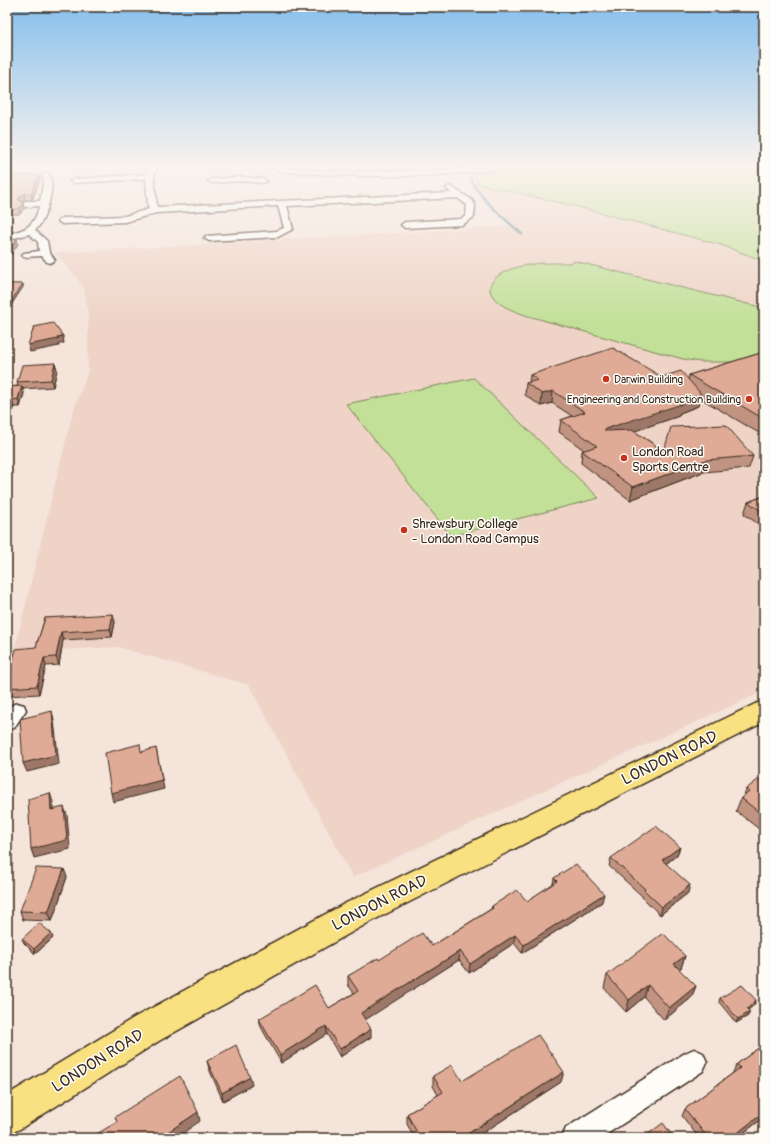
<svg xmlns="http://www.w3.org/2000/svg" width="771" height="1145" font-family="Pangolin,sans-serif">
	<rect width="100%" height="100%" fill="#f4e4da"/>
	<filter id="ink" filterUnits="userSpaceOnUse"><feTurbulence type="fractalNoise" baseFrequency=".025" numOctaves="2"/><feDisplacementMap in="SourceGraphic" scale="8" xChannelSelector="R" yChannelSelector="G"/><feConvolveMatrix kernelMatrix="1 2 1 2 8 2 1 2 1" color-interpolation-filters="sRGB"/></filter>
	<g filter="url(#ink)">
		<path fill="#eed3c6" d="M472,183L579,207L721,245L764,261V691L353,877L249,685L118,647L14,652L73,412L88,372V313L84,289L73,273L55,253L512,226L496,212Z"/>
		<path fill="#c2e098" stroke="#7e855b" d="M533,165H764V261L721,245L579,207L478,184L473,174Z
			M574,261L764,308V355L733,362H700L683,359L528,316C517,312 506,309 497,301C478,284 502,271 518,267C535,262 553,263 570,263Z
			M474,378L599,498L451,536L346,404Z"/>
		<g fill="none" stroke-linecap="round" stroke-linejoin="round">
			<path stroke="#708d9e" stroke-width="2.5" d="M470,177C477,197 506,220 522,234"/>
			<defs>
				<path id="street" d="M148,165H157L154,176L157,207L451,193L446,188L450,186L472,200L475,205L474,217L462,225L405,228L401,225L405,222L460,219L466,216L467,205L458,198L287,206L293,229L278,237L209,241L204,238L206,236L276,231L284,228L278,206L156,213L125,222L62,224L58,221L62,218L125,216L149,209L148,207L146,179L74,183L70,181L74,179L146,174Z
					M500,165H519L515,167C437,179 357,178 278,171L274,169L278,167L340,172L474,169Z
					M43,174H49C56,186 46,221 35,230L47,241L49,252L55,260L50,263L47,262L42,256L24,257L22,255L24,253L39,251L38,242L29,234L7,240V234C26,230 35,226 39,206L25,207L21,204L25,201H40L44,180L42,176Z
					M242,177L263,179L267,181L263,183L242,181L212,183L208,181L212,179Z
					M17,703L24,705L26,710L14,728L7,730C7,718 3,707 17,703Z
					M694,1049L703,1053L707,1062L703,1071L601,1138H562L566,1128L685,1053Z"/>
				<path id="primary" d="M764,701V722L368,923L159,1041L20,1129L7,1135V1095L135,1017L346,903L755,704Z"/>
			</defs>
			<use href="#street" stroke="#3b2a1e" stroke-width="3"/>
			<use href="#primary" stroke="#3b2a1e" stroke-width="3"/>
			<use href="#street" fill="#fdfcf7" fill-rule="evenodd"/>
			<use href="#primary" fill="#f9e181" fill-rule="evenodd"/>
		</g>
		<path fill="#c19381" stroke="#3b2a1e" d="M7,175H39L40,180L32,200H25L21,202L23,203L24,208L20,214L7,215Z
			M7,284H23V287L11,305L7,303Z
			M764,352V436L700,398L698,406L680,413L679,416L634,431L664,451L753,456L749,468L703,472L630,500L581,463L582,451L584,450L559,432L561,420L572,416L552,403L541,406L525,395L526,383H529L530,375L662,377L688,380L689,375Z
			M55,363L57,370L53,387L22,389L24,393L20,407H14L12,412H7V387L18,386L17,382Z
			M764,496V528L744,514L748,502Z
			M45,618L115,622L112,637L63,640L59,665L46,666L39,694L8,696L7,692V683L36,647Z
			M764,781V833L736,811L741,798L744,795L746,789Z
			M680,847L677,855L666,864L688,893L660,915L642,897V896L609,866L611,858Z
			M67,877L52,921L23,920L20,911Z
			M554,878L602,902L522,953L514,943L469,973L459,960L365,1019L371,1037L340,1057L327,1034L281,1063L261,1027L259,1019L329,1008L354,993L348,985V976L379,960L432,946L491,909L492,906L527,901L553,884Z
			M53,938L35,954L24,943L22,939Z
			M685,956L681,968L679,969L696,986L691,998L664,1020L644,997L626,1012L604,988L607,975Z
			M720,998L756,1000L754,1005L748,1010V1016L736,1023L719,1002Z
			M764,1044L762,1112L763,1113L759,1121L737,1138H699L682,1116L685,1109L733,1073V1072L737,1064Z
			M207,1061L252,1085L223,1101L209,1069Z
			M433,1076L462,1081L561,1082L475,1138H414L407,1124V1114L438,1095L433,1086Z"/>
		<path fill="#9d7869" stroke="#3b2a1e" d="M39,175L40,180L32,200L31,194Z
			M24,194L25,200L20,203L19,200V198Z
			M23,203L24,208L20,214L19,209Z
			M17,239L18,244L7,261V255Z
			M23,284V287L11,305L10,302Z
			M63,336L64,343L59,344V346L30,352L28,345Z
			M55,363L57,370L53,387L51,380Z
			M22,386L24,393L20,407L18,399Z
			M553,391L552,403L541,406L542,394Z
			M701,394L698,406L680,413L679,416L603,442L605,429L678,402Z
			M12,400L14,407L12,412L10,404Z
			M706,460L703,472L630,500L633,487Z
			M113,614L115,622L112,637L110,629Z
			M61,632L63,640L59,665L56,657Z
			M44,658L46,666L39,694L37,686Z
			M52,711L54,720L59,764L27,772L23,763Z
			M156,748L164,789L113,802L111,793Z
			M50,793L53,802L54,819L51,810Z
			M64,807L67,815L70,849L34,858L31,849Z
			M680,847L677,855L660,868L662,860Z
			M64,869L67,877L52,921L48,912Z
			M690,885L688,893L660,915L662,907Z
			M604,894L602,902L522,953L524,945Z
			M51,933L53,938L35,954L34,949Z
			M515,935L514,943L469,973L470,964Z
			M460,951L459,960L362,1022L361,1013Z
			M685,956L681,968L670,977L674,964Z
			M648,985L644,997L626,1012L629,1000Z
			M696,986L691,998L664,1020L669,1008Z
			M756,1000L754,1005L745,1013L747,1009Z
			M750,1012L748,1016L736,1023L738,1019Z
			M326,1026L327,1034L281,1063L280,1055Z
			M371,1029V1037L340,1057V1049Z
			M564,1072L561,1082L475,1138H461Z
			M250,1077L252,1085L223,1101L222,1093Z
			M764,1106V1110L756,1117L760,1109Z
			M198,1112L200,1121L176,1138H159Z
			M763,1113L759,1121L737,1138H731Z"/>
		<path fill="#e0ab96" stroke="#3b2a1e" d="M7,175H39L31,194H24L19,198V200L23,203L19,209L7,210Z
			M7,239H17L7,255Z
			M7,284H23L10,302L7,300Z
			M53,323L63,336L57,337L58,339L28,345L34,327Z
			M613,348L662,377L681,371L701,394L678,402L682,404L605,429V431L632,430L664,451L671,427L726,425L753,456L706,460L633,487L582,451L597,446L561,420L585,412L553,391L542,394L526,383L538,380L530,375Z
			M764,352V419L689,375Z
			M55,363L51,380L17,382L22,365Z
			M22,386L18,399L12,400L10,404L7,405V387Z
			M764,496V513L748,502Z
			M113,614L110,629L61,632L56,657L44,658L37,686L7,688V683L16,649L36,647L45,618Z
			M52,711L56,755L23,763L20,719Z
			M140,744L141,752L156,748L162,780L111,793L105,753Z
			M759,779L763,782L764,781V816L741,798L749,791L746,789Z
			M50,793L51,810L64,807L67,840L31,849L28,799Z
			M656,826L680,847L662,860L690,885L662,907L644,890L645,889L611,858Z
			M576,864L604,894L524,945L515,935L470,964L460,951L361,1013L371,1029L340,1049L326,1026L280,1055L259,1019L315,985L329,1008L358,991L348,976L378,958L379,960L422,933L432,946L493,908L492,906L517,890L527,901L557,881L554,878Z
			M36,868L64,869L48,912L20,911Z
			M39,923L51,933L34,949L22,939Z
			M663,933L685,956L674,964L696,986L669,1008L648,985L629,1000L607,975Z
			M742,985L756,1000L747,1009L750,1012L738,1019L720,998Z
			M538,1035L564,1072L461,1138H420L407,1114L443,1092L433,1076L452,1065L462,1081Z
			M764,1044V1106L760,1109L763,1113L731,1138H708L685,1109L740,1068L737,1064Z
			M236,1045L250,1077L222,1093L207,1061Z
			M180,1076L198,1112L159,1138H90L117,1122L115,1117Z
			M663,1123L674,1138H643Z
			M384,1135L386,1138H379Z"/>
	</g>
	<linearGradient id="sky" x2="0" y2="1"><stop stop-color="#86bfed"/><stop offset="0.51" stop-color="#faf3ee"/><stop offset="1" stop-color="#faf3ee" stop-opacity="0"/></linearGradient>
	<rect width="771" height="325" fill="url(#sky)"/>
	<g fill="#c8321e" stroke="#fdfcf7" stroke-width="1.5">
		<circle cx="606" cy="379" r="4"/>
		<circle cx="749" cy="399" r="4"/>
		<circle cx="624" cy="458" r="4"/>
		<circle cx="404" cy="530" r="4"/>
	</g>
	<g text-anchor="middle" stroke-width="3" stroke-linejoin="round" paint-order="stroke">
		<g font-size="11" fill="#3b2a1e" stroke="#fdfcf7" text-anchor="start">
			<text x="614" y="383">Darwin Building</text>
			<text x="741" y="403" text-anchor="end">Engineering and Construction Building</text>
		</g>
		<g font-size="13" fill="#3b2a1e" stroke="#fdfcf7" text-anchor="start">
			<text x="632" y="456">London Road<tspan x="632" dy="15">Sports Centre</tspan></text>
			<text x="412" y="528">Shrewsbury College<tspan x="412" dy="15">- London Road Campus</tspan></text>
		</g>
		<g font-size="16" fill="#3b2a1e" stroke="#fdfcf7">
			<text transform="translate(669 757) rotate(-26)" y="6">LONDON ROAD</text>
			<text transform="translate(379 902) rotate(-27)" y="6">LONDON ROAD</text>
			<text transform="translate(97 1060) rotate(-32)" y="6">LONDON ROAD</text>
		</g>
	</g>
	<rect width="771" height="1145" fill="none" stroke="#fdfcf7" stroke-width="24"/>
	<rect x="12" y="12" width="747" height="1121" fill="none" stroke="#3b2a1e" stroke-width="1.5" filter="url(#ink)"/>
</svg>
